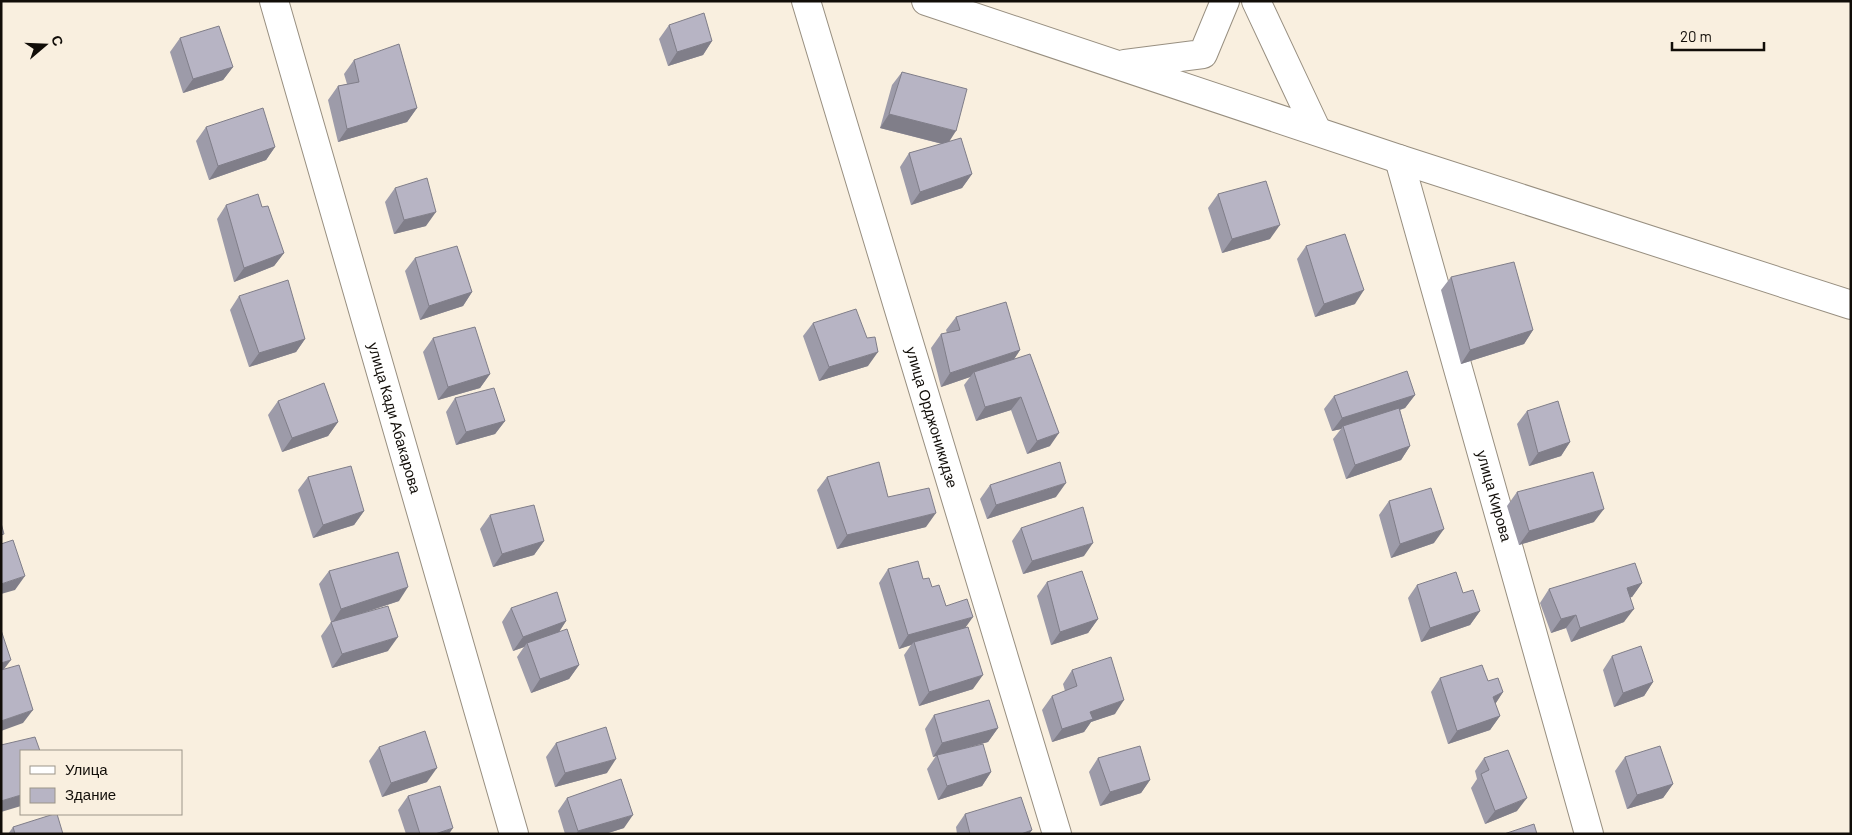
<svg xmlns="http://www.w3.org/2000/svg" width="1852" height="835" font-family="Barlow,sans-serif">
	<rect width="100%" height="100%" fill="#f9efdf"/>
	<g fill="none" stroke-linecap="round" stroke-linejoin="round">
		<defs>
			<g id="minor">
				<path id="s1" d="M274,1L514,834"/>
				<path id="s2" d="M806,1L1057,834"/>
				<path d="M926,1L1399,159L1851,305"/>
				<path d="M1256,1L1317,131"/>
				<path d="M1125,64L1203,54L1225,1"/>
				<path id="s3" d="M1399,159L1589,834"/>
			</g>
		</defs>
		<use href="#minor" stroke="#988f80" stroke-width="30"/>
		<use href="#minor" stroke="#fff" stroke-width="28"/>
	</g>
	<path fill="#9d9ba9" d="M669,25L712,41L703,55L668,66L659,39Z
		M180,38L233,67L223,80L183,93L170,52Z
		M354,60L417,108L407,122L338,142L328,100L338,86L347,84L344,74Z
		M902,72L949,142L972,174L962,188L911,205L900,167L909,153L942,144L880,128L892,85Z
		M206,127L275,147L266,160L209,180L196,141Z
		M395,188L426,226L394,234L385,202Z
		M1218,194L1270,239L1222,253L1208,208Z
		M226,205L262,207L284,253L274,266L234,282L217,219Z
		M1306,246L1355,304L1315,317L1297,259Z
		M415,258L472,292L463,306L420,320L405,271Z
		M1451,277L1533,330L1524,344L1461,364L1441,290Z
		M239,296L305,339L296,352L249,367L230,310Z
		M956,317L1020,350L1014,359L1050,446L1027,454L1011,410L976,421L964,385L970,377L941,387L931,348L941,334L947,333L946,330Z
		M813,323L868,366L819,381L803,336Z
		M433,338L490,374L480,388L438,400L423,352Z
		M1415,395L1405,408L1400,410L1410,446L1401,460L1346,479L1333,439L1341,429L1332,431L1324,409L1334,396Z
		M455,398L505,421L495,434L456,445L446,412Z
		M278,401L338,422L328,436L282,452L268,415Z
		M1527,411L1570,442L1561,456L1529,466L1517,424Z
		M308,477L364,511L354,525L313,538L298,490Z
		M827,477L888,497L926,527L837,549L817,490Z
		M990,485L1056,497L987,519L980,499Z
		M1517,492L1594,522L1519,545L1507,506Z
		M1389,501L1434,543L1391,558L1379,515Z
		M490,515L544,541L534,555L493,567L480,529Z
		M1021,528L1084,556L1023,574L1012,541Z
		M888,569L923,579L932,587L946,606L966,627L973,689L919,706L904,655L911,645L899,649L879,583Z
		M329,571L399,601L354,616L388,651L332,668L321,636L331,622L319,584Z
		M1047,582L1098,619L1088,633L1051,645L1037,596Z
		M1642,583L1632,597H1630L1624,622L1571,642L1566,628L1551,633L1540,603L1549,589Z
		M1417,585L1463,593L1480,611L1470,625L1421,642L1408,598Z
		M511,608L566,621L559,632L579,665L569,679L531,693L517,657L524,647L513,651L502,622Z
		M1612,656L1653,682L1644,696L1614,707L1603,670Z
		M1072,670L1115,714L1091,722L1084,732L1052,742L1042,710L1052,696L1065,691L1063,684Z
		M1440,678L1488,681L1503,692L1495,704L1500,716L1490,730L1448,744L1431,692Z
		M934,715L998,728L988,742L966,748L991,772L982,786L938,800L927,769L936,756L933,757L925,729Z
		M556,743L607,773L555,787L546,757Z
		M379,747L427,782L382,797L369,761Z
		M1625,757L1673,784L1663,798L1627,809L1615,771Z
		M1098,758L1150,780L1141,793L1100,806L1089,772Z
		M1484,758L1517,811L1485,824L1471,788L1477,779L1475,771Z
		M408,796L449,834H406L398,810Z
		M567,798L624,828L605,834H565L558,811Z
		M965,814L1032,830L1029,834H957L956,827Z
		M13,827L63,834H8Z"/>
	<path fill="#807e89" d="M712,41L703,55L668,66L677,52Z
		M233,67L223,80L183,93L193,79Z
		M417,108L407,122L338,142L347,129Z
		M889,114L956,131L947,145L880,128Z
		M275,147L266,160L209,180L218,166Z
		M972,174L962,188L911,205L920,192Z
		M436,212L426,226L394,234L404,220Z
		M1280,225L1270,239L1222,253L1232,239Z
		M284,253L274,266L234,282L244,268Z
		M1364,290L1355,304L1315,317L1324,304Z
		M472,292L463,306L420,320L429,306Z
		M1533,330L1524,344L1461,364L1470,350Z
		M305,339L296,352L249,367L259,353Z
		M1020,350L1011,364L974,372L970,377L941,387L950,373Z
		M878,352L868,366L819,381L829,367Z
		M490,374L480,388L438,400L448,387Z
		M1415,395L1405,408L1343,428V426L1341,429L1332,431L1342,418Z
		M1021,397L1011,410L976,421L985,407Z
		M505,421L495,434L456,445L466,432Z
		M338,422L328,436L282,452L292,438Z
		M1059,433L1050,446L1027,454L1037,441Z
		M1570,442L1561,456L1529,466L1538,453Z
		M1410,446L1401,460L1346,479L1355,465Z
		M1066,483L1056,497L987,519L996,505Z
		M1604,509L1594,522L1519,545L1529,531Z
		M364,511L354,525L313,538L323,525Z
		M936,513L926,527L837,549L847,535Z
		M1444,529L1434,543L1391,558L1400,544Z
		M544,541L534,555L493,567L502,554Z
		M1093,543L1084,556L1023,574L1032,561Z
		M25,576L15,590L1,594V584Z
		M1642,583L1632,597L1617,602L1627,588Z
		M408,587L399,601L332,623L341,609Z
		M1634,609L1624,622L1571,642L1580,628Z
		M1480,611L1470,625L1421,642L1430,628Z
		M1576,615L1566,628L1551,633L1561,619Z
		M973,617L963,631L914,642L911,645L899,649L908,635Z
		M1098,619L1088,633L1051,645L1060,632Z
		M566,621L557,635L527,643L524,647L513,651L523,637Z
		M398,637L388,651L332,668L342,654Z
		M11,660L1,673V663Z
		M579,665L569,679L531,693L540,679Z
		M983,675L973,689L919,706L929,692Z
		M1653,682L1644,696L1614,707L1623,693Z
		M1503,692L1494,706L1493,697Z
		M1124,700L1115,714L1091,722L1084,732L1052,742L1062,729L1090,712Z
		M33,710L23,723L1,731V721Z
		M1500,716L1490,730L1448,744L1457,731Z
		M998,728L988,742L933,757L942,743Z
		M616,759L607,773L555,787L565,773Z
		M437,768L427,782L382,797L391,783Z
		M991,772L982,786L938,800L947,786Z
		M1150,780L1141,793L1100,806L1110,792Z
		M1673,784L1663,798L1627,809L1637,795Z
		M21,795V806L1,812V801Z
		M1527,798L1517,811L1485,824L1495,811Z
		M633,815L624,828L605,834H576L578,831Z
		M453,828L449,834H435Z
		M1032,830L1029,834H1021Z"/>
	<path fill="#b7b4c4" stroke="#807e89" d="M704,13L712,41L677,52L669,25Z
		M219,26L233,67L193,79L180,38Z
		M399,44L417,108L347,129L338,86L359,82L354,60Z
		M902,72L967,89L956,131L889,114Z
		M263,108L275,147L218,166L206,127Z
		M961,138L972,174L920,192L909,153Z
		M427,178L436,212L404,220L395,188Z
		M1266,181L1280,225L1232,239L1218,194Z
		M258,194L262,207L268,206L284,253L244,268L226,205Z
		M1345,234L1364,290L1324,304L1306,246Z
		M457,246L472,292L429,306L415,258Z
		M1514,262L1533,330L1470,350L1451,277Z
		M288,280L305,339L259,353L239,296Z
		M1006,302L1020,350L950,373L941,334L960,330L956,317Z
		M856,309L867,338L875,337L878,352L829,367L813,323Z
		M475,327L490,374L448,387L433,338Z
		M1030,354L1059,433L1037,441L1021,397L985,407L974,372Z
		M1407,371L1415,395L1342,418L1334,396Z
		M324,383L338,422L292,438L278,401Z
		M494,388L505,421L466,432L455,398Z
		M1558,401L1570,442L1538,453L1527,411Z
		M1399,408L1410,446L1355,465L1343,426Z
		M879,462L888,497L929,488L936,513L847,535L827,477Z
		M1060,462L1066,483L996,505L990,485Z
		M351,466L364,511L323,525L308,477Z
		M1593,472L1604,509L1529,531L1517,492Z
		M1431,488L1444,529L1400,544L1389,501Z
		M534,505L544,541L502,554L490,515Z
		M1083,507L1093,543L1032,561L1021,528Z
		M1,523L4,534L1,535Z
		M13,540L25,576L1,584V544Z
		M398,552L408,587L341,609L329,571Z
		M918,561L923,579L929,578L932,587L939,585L946,606L967,599L973,617L908,635L888,569Z
		M1635,563L1642,583L1627,588L1634,609L1580,628L1576,615L1561,619L1549,589Z
		M1082,571L1098,619L1060,632L1047,582Z
		M1456,572L1463,593L1473,590L1480,611L1430,628L1417,585Z
		M557,592L566,621L523,637L511,608Z
		M388,606L398,637L342,654L331,622Z
		M968,627L983,675L929,692L914,642Z
		M567,629L579,665L540,679L527,643Z
		M1,630L11,660L1,663Z
		M1641,646L1653,682L1623,693L1612,656Z
		M1111,657L1124,700L1090,712L1093,719L1062,729L1052,696L1077,686L1072,670Z
		M19,665L33,710L1,721V670Z
		M1482,665L1488,681L1498,678L1503,692L1493,697L1500,716L1457,731L1440,678Z
		M989,700L998,728L942,743L934,715Z
		M606,727L616,759L565,773L556,743Z
		M425,731L437,768L391,783L379,747Z
		M35,737L40,751H21V795L1,801V745Z
		M983,744L991,772L947,786L937,755Z
		M1140,746L1150,780L1110,792L1098,758Z
		M1660,746L1673,784L1637,795L1625,757Z
		M1508,750L1527,798L1495,811L1481,774L1489,770L1484,758Z
		M621,779L633,815L578,831L567,798Z
		M440,786L453,828L435,834H420L408,796Z
		M1021,797L1032,830L1021,834H970L965,814Z
		M54,814H57L63,834H15L13,827Z
		M1534,824L1537,834H1504Z"/>
	<g text-anchor="middle" stroke-width="4" stroke-linejoin="round" paint-order="stroke">
		<g font-size="15" fill="#110d08" stroke="#f9efdf">
			<text dy="5" stroke="none"><textPath href="#s1" startOffset="434">улица Кади Абакарова</textPath></text>
			<text dy="5" stroke="none"><textPath href="#s2" startOffset="435">улица Орджоникидзе</textPath></text>
			<text dy="5" stroke="none"><textPath href="#s3" startOffset="350">улица Кирова</textPath></text>
		</g>
	</g>
	<rect width="1852" height="835" fill="none" stroke="#110d08" stroke-width="5"/>
	<rect x="20" y="750" width="162" height="65" fill="#f9efdf" stroke="#9c9589"/>
	<rect x="30" y="766" width="25" height="8" fill="#ffffff" stroke="#9c9589"/>
	<text x="65" y="775" font-size="15" fill="#110d08">Улица</text>
	<rect x="30" y="788" width="25" height="15" fill="#b7b4c4" stroke="#9c9589"/>
	<text x="65" y="800" font-size="15" fill="#110d08">Здание</text>
	<g transform="translate(45 45) rotate(71)" stroke="#f9efdf" stroke-width="4" paint-order="stroke">
	<path d="M0-4L9 19L0 12L-9 19Z" fill="#110d08"/>
	<text y="-8" font-size="14" font-weight="bold" text-anchor="middle" fill="#110d08">С</text>
	</g>
	<path d="M1672 42v8h92v-8" fill="none" stroke="#110d08" stroke-width="2.5"/>
	<text x="1680" y="42" font-size="15" fill="#110d08" stroke="#f9efdf" stroke-width="4" paint-order="stroke">20 m</text>
</svg>
